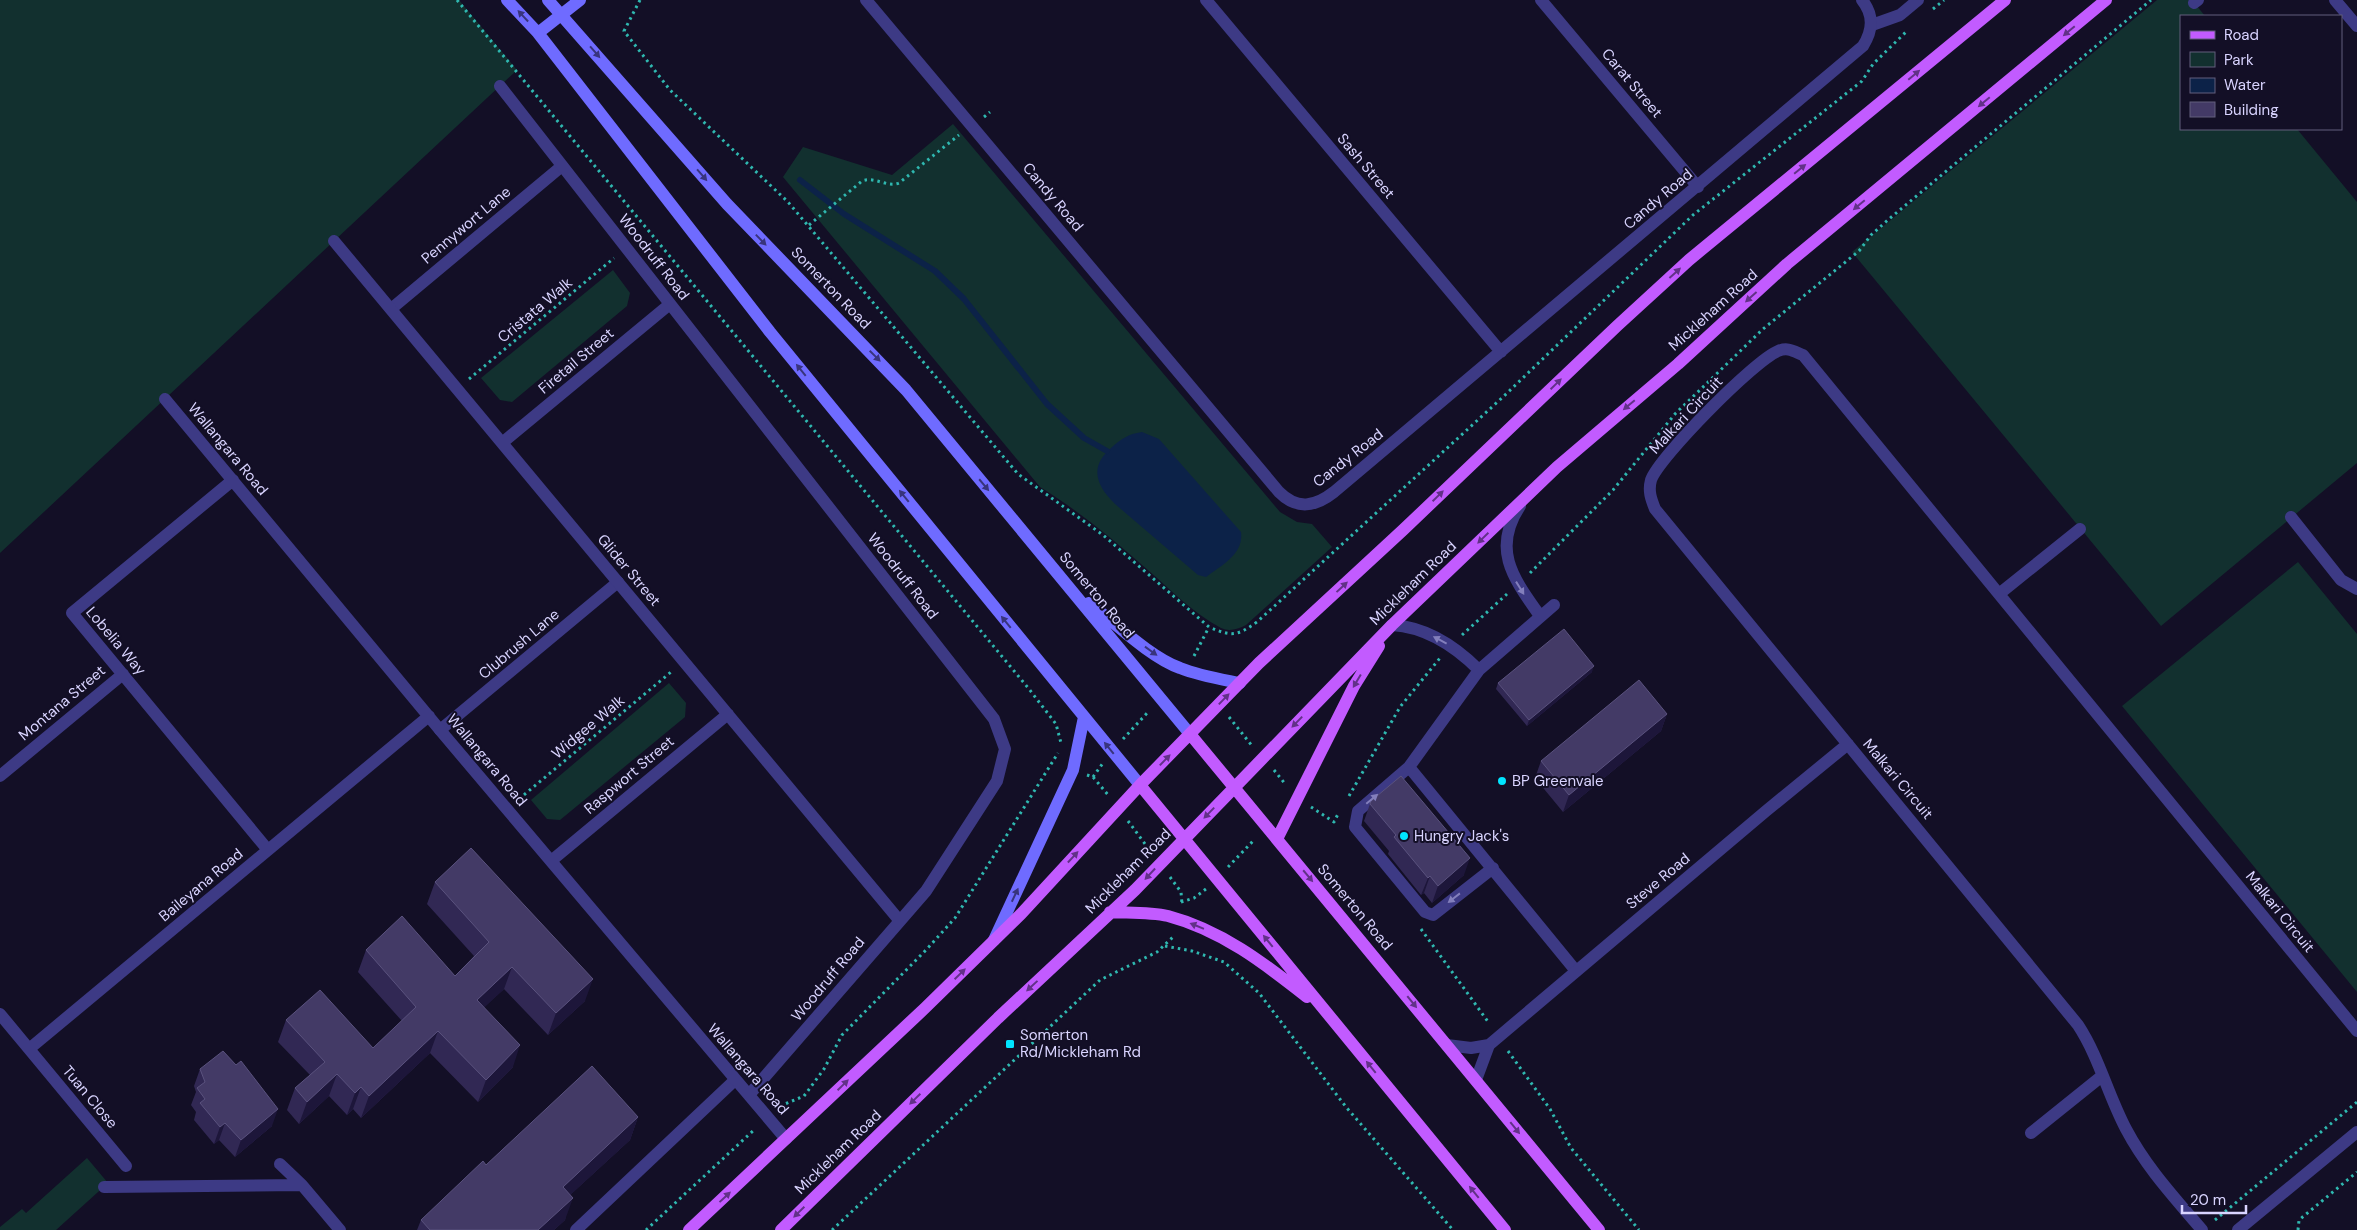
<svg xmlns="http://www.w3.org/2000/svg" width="2357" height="1230" font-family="'DM Sans',sans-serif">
	<rect width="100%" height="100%" fill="#130f26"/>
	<path fill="#12302f" d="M0,0H459L517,70L0,553Z
		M2157,0H2192L2205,16H2181V129H2297L2357,202V463L2161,626L1852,252Z
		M953,124L1280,512L1297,522L1312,524L1332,547L1246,625C1238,629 1229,632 1221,628C1194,614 1171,590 1149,571C1114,540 1079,511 1040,487L783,177L803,147L892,175Z
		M613,270L630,293L627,306L512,402L500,400L481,378Z
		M2298,562L2357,634V992L2122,706Z
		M669,683L686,703L685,717L560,820L547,819L531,800Z
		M87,1158L108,1183L56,1230H0V1227L22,1209L26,1213Z"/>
	<path fill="#0c2248" d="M1142,432L1159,439L1241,532C1244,554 1222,565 1206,577L1198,575L1115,504C1096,485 1089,467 1111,448C1121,439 1128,434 1142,432Z"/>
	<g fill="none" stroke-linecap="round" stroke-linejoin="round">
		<path stroke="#0c2248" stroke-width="6" d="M800,180L844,214L935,271L964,299L1047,404L1084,438L1107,451"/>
		<path stroke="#2fb8b0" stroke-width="3" stroke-dasharray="2.5 4" stroke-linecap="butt" d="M457,0L1029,689L1056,724L1061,743
			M640,0L624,31L670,90L788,202L1018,474L1103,535L1209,627C1232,637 1237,636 1257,622L1504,396L1693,215L1862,81L1873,64L1907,31
			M1933,9L1944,0
			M984,117L990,112
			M809,225L862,181C875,176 887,188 899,183L959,135
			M469,379L614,258
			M1530,573L1613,490L1675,414L1763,329L1859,251L1871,235L1889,219L2151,0
			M1462,635L1507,594
			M1194,656L1209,627
			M1229,717L1253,747
			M1123,739L1149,711
			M1274,770L1286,785
			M1087,775L1093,777L1109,796
			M1093,777L1103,763
			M1349,796L1400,707L1440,658
			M519,799L671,672
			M1311,807L1334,822L1339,812
			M1128,821L1151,852
			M1228,867L1255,839
			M1170,877L1181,892L1182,904
			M1181,902L1194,898L1206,889
			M1421,929L1489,1023
			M1165,946L1192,951L1224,962L1259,993L1346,1107L1453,1230
			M1508,1051L1550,1109L1571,1148L1639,1230
			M780,1106L804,1096L824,1069L842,1035L926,950L955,918L1058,753
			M2215,1220L2357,1102
			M646,1230L755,1129
			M832,1230L1100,980L1157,952L1174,936
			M2298,1230L2299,1220L2357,1172"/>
		<path stroke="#3d3a85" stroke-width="12" d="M1872,25L1900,15L1918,0
			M391,309L562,166
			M1520,506C1491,550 1514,579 1540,616
			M1554,605L1479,670L1409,767L1576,971
			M1392,625C1426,627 1455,646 1479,670
			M440,730L618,582
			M1409,767L1358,811L1355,827L1425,912L1433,915L1493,868
			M280,1164L302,1185L340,1230
			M104,1187L302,1185
			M576,1230L735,1080"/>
		<path stroke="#3d3a85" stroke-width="12" d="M866,0L1279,492C1297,510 1315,507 1334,492L1863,46C1873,30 1874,15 1862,0
			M1206,0L1501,352
			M1541,0L1698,187
			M2335,0L2357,26
			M2194,3L2198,0
			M500,86L994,719L1005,749L997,781L926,891L749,1095
			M334,241L899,920
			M165,399L440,730L786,1139
			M502,443L670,304
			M233,480L72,613L268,850
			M2291,517L2341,580L2357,589
			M1999,594L2080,529
			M0,776L123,674
			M551,861L728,714
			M0,1014L29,1049L429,716
			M1447,1045L1471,1048L1489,1045
			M29,1049L126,1166
			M1476,1080L1489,1045L1766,811L1848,744
			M2031,1133L2102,1076
			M2202,1230C2174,1197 2146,1167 2126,1129C2108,1095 2099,1057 2078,1025L1655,509C1651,499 1648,491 1651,480C1659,457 1755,360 1778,351C1788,347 1793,351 1803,355L2357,1031
			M2238,1230L2357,1132"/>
		<path stroke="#6f6bff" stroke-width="12" d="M507,0L538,33L770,332L1140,785
			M548,0L727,204L906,390L1190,734
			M538,33L580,0
			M1089,603C1114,622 1151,658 1180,668C1200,676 1220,679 1240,683
			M994,940L1073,770L1084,717"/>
		<path stroke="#c25bff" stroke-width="12" d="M1190,734L1599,1230
			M1140,785L1505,1230
			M1277,839L1354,686L1379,646
			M1110,912C1128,913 1150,912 1168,916C1221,930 1264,963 1307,997
			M689,1230L925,1008L1021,914L1140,785L1259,663L1403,530L1617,326L1689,260L2005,0
			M781,1230L998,1018L1135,890L1392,625L1557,467L1678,364L1787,264L2106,0"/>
	</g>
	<path fill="#312854" d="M1592,672L1527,726L1496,689L1498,683Z
		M1667,714L1661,731L1563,812L1535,778L1541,761Z
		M1371,801L1464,875L1432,903L1424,893L1421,895L1388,854L1389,851L1364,821Z
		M435,882L585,1001L548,1035L504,989L484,1007L513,1067L478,1102L430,1053L361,1118L353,1109L347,1115L329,1096L299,1124L287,1110L295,1088L310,1075L278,1042L286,1020L373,1048L402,1021L358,972L366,950L455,976L474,956L427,904Z
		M200,1069L272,1126L235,1157L219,1140L214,1144L194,1120L196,1112L191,1105L196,1092L194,1086Z
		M638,1117L630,1140L570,1195L565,1220L554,1230H417L421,1220Z"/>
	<path fill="#1d163a" d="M1594,666L1592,672L1527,726L1529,720Z
		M1667,714L1661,731L1563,812L1569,795Z
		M1470,858L1464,875L1432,903L1438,886Z
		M1430,876L1424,893L1421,895L1428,878Z
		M512,967L504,989L469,1022L477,1000Z
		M593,979L585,1001L548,1035L556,1013Z
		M438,1031L430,1053L361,1118L369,1096Z
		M520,1045L513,1067L478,1102L486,1080Z
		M337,1074L329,1096L299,1124L307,1102Z
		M361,1087L353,1109L347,1115L355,1093Z
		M278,1109L272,1126L235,1157L241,1140Z
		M638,1117L630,1140L555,1209L563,1187Z
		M225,1123L219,1140L214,1144L220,1127Z
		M573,1198L565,1220L554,1230H538Z"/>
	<path fill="#433a66" stroke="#5a527e" d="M1564,629L1594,666L1529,720L1498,683Z
		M1639,680L1667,714L1569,795L1541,761Z
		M1401,776L1470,858L1438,886L1430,876L1428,878L1394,837L1396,835L1370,804L1371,801Z
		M471,848L593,979L556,1013L512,967L477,1000L520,1045L486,1080L438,1031L369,1096L361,1087L355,1093L337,1074L307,1102L295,1088L325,1062L286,1020L320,990L373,1048L416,1007L366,950L402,916L455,976L489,942L435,882Z
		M223,1051L236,1065L241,1061L278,1109L241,1140L225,1123L220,1127L200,1103L205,1099L197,1088L205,1082L200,1069Z
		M592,1066L638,1117L563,1187L573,1198L538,1230H430L421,1220L483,1161L486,1165Z"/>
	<defs><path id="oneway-solid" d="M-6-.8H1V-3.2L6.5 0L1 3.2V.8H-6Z" transform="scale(1.25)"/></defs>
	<g fill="#38347d">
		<use href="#oneway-solid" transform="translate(523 16) rotate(-133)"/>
		<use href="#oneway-solid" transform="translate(595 52) rotate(49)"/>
		<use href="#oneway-solid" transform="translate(702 175) rotate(49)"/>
		<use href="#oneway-solid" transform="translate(761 240) rotate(46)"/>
		<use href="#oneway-solid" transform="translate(875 356) rotate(45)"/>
		<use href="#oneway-solid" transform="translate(801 370) rotate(-129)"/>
		<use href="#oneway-solid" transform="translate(984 485) rotate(50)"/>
		<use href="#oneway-solid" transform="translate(904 496) rotate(-129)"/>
		<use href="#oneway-solid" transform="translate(1006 622) rotate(-129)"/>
		<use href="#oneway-solid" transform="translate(1151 651) rotate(36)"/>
		<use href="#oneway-solid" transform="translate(1109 748) rotate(-129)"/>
		<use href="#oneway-solid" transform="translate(1015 895) rotate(-65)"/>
	</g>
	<g fill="#623188">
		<use href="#oneway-solid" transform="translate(2069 31) rotate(140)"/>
		<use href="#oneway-solid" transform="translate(1914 75) rotate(-40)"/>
		<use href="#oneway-solid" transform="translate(1984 102) rotate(140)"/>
		<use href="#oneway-solid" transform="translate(1800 169) rotate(-39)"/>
		<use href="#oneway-solid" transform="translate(1859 205) rotate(140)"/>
		<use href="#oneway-solid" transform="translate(1675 273) rotate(-42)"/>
		<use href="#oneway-solid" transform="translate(1751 297) rotate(138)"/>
		<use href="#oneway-solid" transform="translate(1556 384) rotate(-44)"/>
		<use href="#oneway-solid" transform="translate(1629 405) rotate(140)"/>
		<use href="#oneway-solid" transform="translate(1438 496) rotate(-44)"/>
		<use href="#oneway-solid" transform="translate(1483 538) rotate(136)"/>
		<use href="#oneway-solid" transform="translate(1342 587) rotate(-43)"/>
		<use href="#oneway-solid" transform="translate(1357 681) rotate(121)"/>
		<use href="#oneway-solid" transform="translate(1224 699) rotate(-46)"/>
		<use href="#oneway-solid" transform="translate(1297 722) rotate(134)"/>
		<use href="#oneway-solid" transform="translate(1165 760) rotate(-46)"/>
		<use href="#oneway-solid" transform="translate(1209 813) rotate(134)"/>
		<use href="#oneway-solid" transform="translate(1073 857) rotate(-47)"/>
		<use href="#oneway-solid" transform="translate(1150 874) rotate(133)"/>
		<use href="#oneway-solid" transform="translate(1308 876) rotate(50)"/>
		<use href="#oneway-solid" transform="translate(1197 926) rotate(-158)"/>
		<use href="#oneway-solid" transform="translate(1268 941) rotate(-129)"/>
		<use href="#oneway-solid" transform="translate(960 974) rotate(-44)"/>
		<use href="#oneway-solid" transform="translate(1032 986) rotate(137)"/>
		<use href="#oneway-solid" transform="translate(1412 1002) rotate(51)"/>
		<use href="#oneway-solid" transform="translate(1371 1067) rotate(-129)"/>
		<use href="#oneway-solid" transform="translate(843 1085) rotate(-44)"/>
		<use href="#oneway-solid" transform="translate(915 1099) rotate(136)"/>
		<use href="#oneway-solid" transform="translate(1515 1128) rotate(51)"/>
		<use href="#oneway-solid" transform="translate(1474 1192) rotate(-129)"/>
		<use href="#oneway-solid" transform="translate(725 1197) rotate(-43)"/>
		<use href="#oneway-solid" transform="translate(799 1212) rotate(136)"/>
	</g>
	<g fill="#837fbc">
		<use href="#oneway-solid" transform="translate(1520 588) rotate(58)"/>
		<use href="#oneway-solid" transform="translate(1440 640) rotate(-152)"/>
		<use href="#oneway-solid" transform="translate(1372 799) rotate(-40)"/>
		<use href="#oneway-solid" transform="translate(1454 898) rotate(142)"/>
	</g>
	<g fill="#00e5ff" stroke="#130f26" stroke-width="2">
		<circle cx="1502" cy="781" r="5"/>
		<circle cx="1404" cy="836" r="5"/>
		<rect x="1005" y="1039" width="10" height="10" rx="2.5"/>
	</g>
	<g text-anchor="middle" stroke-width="4" stroke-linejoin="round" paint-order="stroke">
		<g font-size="15" fill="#d9d4ff" stroke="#130f26">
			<text transform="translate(1632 83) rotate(50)" y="5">Carat Street</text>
			<text transform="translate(1366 166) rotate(50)" y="5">Sash Street</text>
			<text transform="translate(1053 197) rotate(50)" y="5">Candy Road</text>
			<text transform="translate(1658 199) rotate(-40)" y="5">Candy Road</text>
			<text transform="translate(466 225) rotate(-40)" y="5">Pennywort Lane</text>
			<text transform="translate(654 257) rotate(52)" y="5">Woodruff Road</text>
			<text transform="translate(831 288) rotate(46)" y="5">Somerton Road</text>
			<text transform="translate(535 310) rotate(-40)" y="5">Cristata Walk</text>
			<text transform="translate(1713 310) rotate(-42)" y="5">Mickleham Road</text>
			<text transform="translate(576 361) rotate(-40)" y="5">Firetail Street</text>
			<text transform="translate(1686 415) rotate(-47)" y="5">Malkari Circuit</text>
			<text transform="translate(228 449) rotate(50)" y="5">Wallangara Road</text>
			<text transform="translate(1348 458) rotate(-38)" y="5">Candy Road</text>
			<text transform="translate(629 570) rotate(50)" y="5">Glider Street</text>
			<text transform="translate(903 576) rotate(52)" y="5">Woodruff Road</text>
			<text transform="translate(1413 583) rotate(-44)" y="5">Mickleham Road</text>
			<text transform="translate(1097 595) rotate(50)" y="5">Somerton Road</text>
			<text transform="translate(116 641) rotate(50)" y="5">Lobelia Way</text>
			<text transform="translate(519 644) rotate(-40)" y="5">Clubrush Lane</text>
			<text transform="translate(62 703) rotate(-40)" y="5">Montana Street</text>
			<text transform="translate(588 727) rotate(-40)" y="5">Widgee Walk</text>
			<text transform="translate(487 760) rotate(50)" y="5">Wallangara Road</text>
			<text transform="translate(629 775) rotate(-40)" y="5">Raspwort Street</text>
			<text transform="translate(1898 779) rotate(50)" y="5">Malkari Circuit</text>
			<text transform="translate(1128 871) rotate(-45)" y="5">Mickleham Road</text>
			<text transform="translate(1658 881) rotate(-40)" y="5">Steve Road</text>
			<text transform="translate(201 885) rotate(-40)" y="5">Baileyana Road</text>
			<text transform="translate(1355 907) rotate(50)" y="5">Somerton Road</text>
			<text transform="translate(2280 912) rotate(51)" y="5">Malkari Circuit</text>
			<text transform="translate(828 979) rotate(-50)" y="5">Woodruff Road</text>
			<text transform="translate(748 1069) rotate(49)" y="5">Wallangara Road</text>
			<text transform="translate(90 1097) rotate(50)" y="5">Tuan Close</text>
			<text transform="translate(838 1152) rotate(-44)" y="5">Mickleham Road</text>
		</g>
		<g font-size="15" fill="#d9d4ff" stroke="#130f26" text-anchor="start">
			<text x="1512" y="786">BP Greenvale</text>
			<text x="1414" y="841">Hungry Jack's</text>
			<text x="1020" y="1040">Somerton<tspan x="1020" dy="17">Rd/Mickleham Rd</tspan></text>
		</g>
	</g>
	<rect x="2180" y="15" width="162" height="115" fill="#130f26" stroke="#625e7d"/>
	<rect x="2190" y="31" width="25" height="8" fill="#c25bff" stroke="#625e7d"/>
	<text x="2224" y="40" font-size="15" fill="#d9d4ff">Road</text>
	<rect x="2190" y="52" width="25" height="15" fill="#12302f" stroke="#625e7d"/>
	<text x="2224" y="65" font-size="15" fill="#d9d4ff">Park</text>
	<rect x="2190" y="78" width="25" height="15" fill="#0c2248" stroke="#625e7d"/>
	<text x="2224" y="90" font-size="15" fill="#d9d4ff">Water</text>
	<rect x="2190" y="102" width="25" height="15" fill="#433a66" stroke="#625e7d"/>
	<text x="2224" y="115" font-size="15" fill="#d9d4ff">Building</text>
	<path d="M2182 1205v8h64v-8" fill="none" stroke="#d9d4ff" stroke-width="2.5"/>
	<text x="2190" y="1205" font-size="15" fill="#d9d4ff" stroke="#130f26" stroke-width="4" paint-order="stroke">20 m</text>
</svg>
